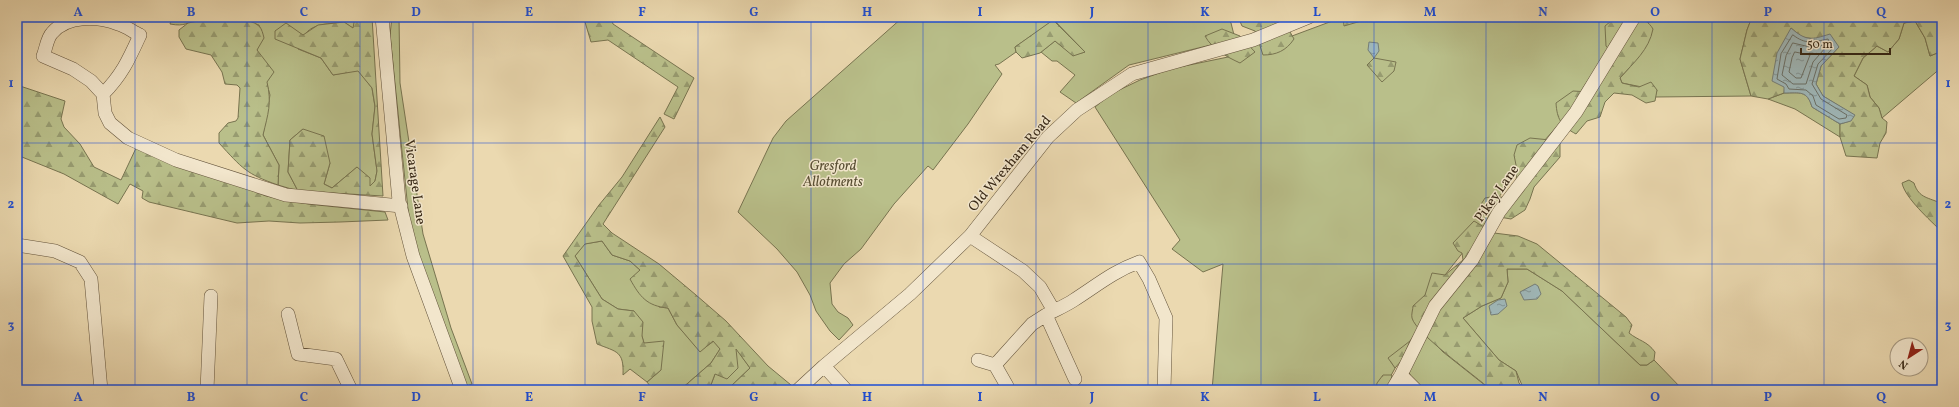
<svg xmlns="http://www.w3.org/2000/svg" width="1959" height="407" font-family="Vollkorn,serif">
	<defs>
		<pattern id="forest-firs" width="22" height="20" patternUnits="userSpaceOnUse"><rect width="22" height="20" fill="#b9bf8a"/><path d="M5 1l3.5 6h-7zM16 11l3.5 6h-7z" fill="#979b70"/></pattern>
		<pattern id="water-ripples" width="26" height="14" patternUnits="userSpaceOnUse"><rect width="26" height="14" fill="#9fb7b8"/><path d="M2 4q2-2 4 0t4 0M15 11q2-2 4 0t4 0" fill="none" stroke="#829595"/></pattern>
	</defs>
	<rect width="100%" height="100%" fill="#ebd9b0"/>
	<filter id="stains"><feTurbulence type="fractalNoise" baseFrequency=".005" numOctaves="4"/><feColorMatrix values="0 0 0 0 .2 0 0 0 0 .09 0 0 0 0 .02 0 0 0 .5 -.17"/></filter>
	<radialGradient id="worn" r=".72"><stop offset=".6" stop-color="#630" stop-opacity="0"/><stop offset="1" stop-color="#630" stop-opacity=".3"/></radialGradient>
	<path fill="#b9bf8a" stroke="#787450" d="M172,17H355L354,29L344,22C319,25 306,23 298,49L321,58L333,75L358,70L372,88L375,107L372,134L377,171L375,181L370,186L357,167L332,188L324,184L330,163L303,129L290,140L288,172L298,191L278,185L279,165L263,135L270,95L257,50L261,30L259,25C240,18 219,16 200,20C186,22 186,27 170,24Z
		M392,17H399L400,83L423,234L451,328L472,384L465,387L417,254L409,219L390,35Z
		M903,17H1226L1231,23L1235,39L1129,65L1076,103L1060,92L1075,75L1057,61H1052L1041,52L1055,41L1073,55L1085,52L1054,20L1015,47L1016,52L999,64L995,65L1002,74L968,124L933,170L928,166L894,204L861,249L844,264L830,283L832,304L838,312L848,318L853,325L839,340L830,331L816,311L810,295L797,272L777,249L738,212L773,138L786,121Z
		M1343,17H1629L1561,122L1517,171L1499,197L1483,227L1445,275L1419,328L1410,341L1383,390H1212L1223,264L1203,272L1172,249L1180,240L1095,107L1111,94L1140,80L1170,69L1228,57L1259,43L1292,36Z
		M1644,17H1752L1747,30L1740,59L1751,96L1655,97L1657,90L1622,83L1620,78L1629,68L1649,22L1643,19Z
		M1915,21L1925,38L1930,56L1942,51V67L1882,118L1879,108L1870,97L1867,85L1854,76L1863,58L1877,46L1888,52L1899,39L1904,23Z
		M1784,93C1800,93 1807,90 1812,107L1840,124V137L1795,109L1768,99Z
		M602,241L612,255L630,261L640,270L659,307L668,308L677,325L700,351L714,341L720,349L711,363L680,390H653L647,382L661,370L644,343L634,311L618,309L602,299L575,256L584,244Z
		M1507,269H1527L1562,291L1640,365H1647L1654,360L1683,390H1524L1516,371L1499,360L1463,318L1482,306L1501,298L1508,282Z
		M1426,335L1443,352L1491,390H1423L1411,377L1408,370Z
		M736,348L750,368L727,390H709L715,374Z"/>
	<path fill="url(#forest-firs)" stroke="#787450" d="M355,17H372L383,196L298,191L288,172L290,140L303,129L324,136L330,163L324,184L332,188L357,167L370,178V186L375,181L377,171L372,134L375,106L372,88L358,71L333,75L321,58L275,39V31L286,23L303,35L318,25L344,22L353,28Z
		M578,17H610L613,24L694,78L674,119L664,114L678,87L608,40L591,42L585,22Z
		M1238,17H1278L1285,23L1294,39C1286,51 1276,55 1263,55L1255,31L1242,26Z
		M1343,17H1375L1344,26Z
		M1616,17C1630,17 1645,15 1653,29C1649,50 1634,62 1620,78L1622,83L1639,87L1651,82L1657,90L1655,101L1646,103L1632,95L1614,93L1605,102L1600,117L1587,121L1576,134C1561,126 1557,119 1556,103L1573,91L1589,92L1612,53L1606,46L1605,26Z
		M1752,17H1942V51L1930,56L1925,38L1915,21L1904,23L1899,39L1888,52L1877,46L1863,58L1854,76L1867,85L1870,97L1879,108L1882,118L1887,122L1886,133L1880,143L1877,158L1846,156L1840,137V124L1850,121L1854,115L1823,96L1816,84L1821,66L1839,47L1814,39L1802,37L1791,28L1784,93L1768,99L1751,96L1740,59L1747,30Z
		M214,18C226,19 249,17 259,26C262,29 263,34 264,38L257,50L274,72L267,82C272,103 268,114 263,135L279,165L278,185C246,174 242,168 219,143V133L228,123L236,121L238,118L240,88L237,85L225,84L222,72L211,55L186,49L179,37V30L188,23Z
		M1053,20L1085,52L1073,56L1055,41L1040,53L1022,58L1016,52L1015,47Z
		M1222,29L1240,36L1255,52L1240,63C1227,57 1212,49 1205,36Z
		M1374,58L1396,62L1394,71L1382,82L1367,65Z
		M17,85L65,101L61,119L64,127L80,144L94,167L121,180L137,146L266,196L308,204L385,212L388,220L340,222L300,223L269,221L237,223L149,202L142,198L143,191L130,184L118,204L64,174L17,155Z
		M660,117L665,127L603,224L612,233L659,264L696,295L726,321L768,366L791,385L786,390H727L750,368L736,349L738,368L727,379L715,374L709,390H680L711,363L720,349L713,341L700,352L677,325L668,308C647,306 640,297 630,279L640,270L630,261L612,255L602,241L585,244L575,256L602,299L618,309L634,311L643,322L642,336L644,343L664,341L661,370L647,382L630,369L623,375C624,351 617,352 597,344L592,321V307L563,256L599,205L622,177Z
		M1530,138L1560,141V157L1534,187L1530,199L1525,210L1511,219L1482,214L1478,209L1485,198L1496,196L1505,198L1516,182L1517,170L1514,155L1517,145Z
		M1909,180L1914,183C1919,199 1929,197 1942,204V232C1930,220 1905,198 1902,183Z
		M1474,221L1494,233L1518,236L1537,244L1626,317L1632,325L1629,333C1639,341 1647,341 1655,352L1654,360L1647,365H1640L1562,291L1527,269H1507L1508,282L1501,298L1482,306L1463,318L1499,360L1516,371L1519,383L1524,389L1491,390C1476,376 1416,334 1412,318C1411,315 1413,309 1413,306L1425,295L1432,273L1445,275L1463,260L1462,253L1458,251L1453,243Z
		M1410,341L1402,360L1395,368L1388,358Z
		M1383,375H1392L1390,385L1385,390H1378L1376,389L1377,383Z"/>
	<path fill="url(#water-ripples)" stroke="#757e77" d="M1791,28C1806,41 1811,40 1830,34L1839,47L1821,66L1816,84L1823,96L1855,115L1851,121L1840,124L1812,107C1807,90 1800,93 1784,93V87L1772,81L1777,53Z
		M1369,42L1378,43L1379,51L1374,58L1368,50Z
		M1535,284L1538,286L1541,294L1537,299L1524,300L1520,292Z
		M1505,299L1507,306L1498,314L1491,315L1489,306L1498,300Z"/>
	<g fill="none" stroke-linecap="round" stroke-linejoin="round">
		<path stroke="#6b7067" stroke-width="1" d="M1793,35C1806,45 1813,42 1828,39L1833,48L1818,64L1812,84L1821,99L1847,115L1846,118L1839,119L1816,105L1813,96L1806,90L1789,89L1786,84L1777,79L1781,54Z
			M1793,43L1814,48L1824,45L1826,47L1813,62L1806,84H1793L1782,75L1786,56Z
			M1795,52L1810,55L1801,78H1796L1789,72L1792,58Z"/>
		<defs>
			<path id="minor" d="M382,17L399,201L413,256L462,390
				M103,94C122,75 129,59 140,35C133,32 126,26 118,24C98,16 67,15 52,33C47,38 46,49 43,56L73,69L91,81L103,94L105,113L110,123L128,138L176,160L286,195L401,206
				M970,236L1023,271L1040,287L1054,311
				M17,245L55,251L80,262L91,279L101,390
				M288,314L298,354L336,359L351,390
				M978,360L995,365L1007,386
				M995,365L1032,324L1046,315
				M824,366L846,390
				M1401,375L1416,390
				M1075,379L1046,315C1055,310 1065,306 1074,300C1096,286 1114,271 1139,262L1149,279L1166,318L1164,390
				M207,390L211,296
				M798,390L824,366L910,294L970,236L1048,137L1077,110L1132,74L1253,40L1309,17
				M1392,390L1401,375L1435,306L1472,260L1499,212L1576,112L1634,17"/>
		</defs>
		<use href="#minor" stroke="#64543c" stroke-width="14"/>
		<use href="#minor" stroke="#f2e6cc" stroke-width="13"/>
	</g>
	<path fill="none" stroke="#1d4ed8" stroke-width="1" stroke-opacity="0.55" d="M135,17V390M247,17V390M360,17V390M473,17V390M585,17V390M698,17V390M811,17V390M923,17V390M1036,17V390M1148,17V390M1261,17V390M1374,17V390M1486,17V390M1599,17V390M1712,17V390M1824,17V390M17,143H1942M17,264H1942"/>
	<g text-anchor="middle" stroke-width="3" stroke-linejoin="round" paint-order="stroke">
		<g font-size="14" fill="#372816" stroke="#f2e6cc">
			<text transform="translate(1009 163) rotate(-50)" y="5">Old Wrexham Road</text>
			<text transform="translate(416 182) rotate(82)" y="5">Vicarage Lane</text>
			<text transform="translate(1496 193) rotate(-55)" y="5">Pikey Lane</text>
		</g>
		<g font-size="14" font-style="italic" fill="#584e33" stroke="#f2e6cc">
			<text x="833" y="170">Gresford<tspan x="833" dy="16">Allotments</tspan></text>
		</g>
	</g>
	<rect width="1959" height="407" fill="none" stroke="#ebd9b0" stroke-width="44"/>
	<g transform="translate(1909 357) rotate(216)"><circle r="19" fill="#f2e6cc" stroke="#a79a83"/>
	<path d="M0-3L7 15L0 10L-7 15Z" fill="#8f2418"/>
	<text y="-6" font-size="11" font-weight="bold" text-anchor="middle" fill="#372816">N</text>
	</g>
	<path d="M1801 48v6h89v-6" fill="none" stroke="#372816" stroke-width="2"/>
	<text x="1807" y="48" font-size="12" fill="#372816" stroke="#f2e6cc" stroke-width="3" paint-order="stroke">50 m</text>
	<rect x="22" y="22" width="1915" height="363" fill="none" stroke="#1d4ed8" stroke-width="1.5"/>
	<g font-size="13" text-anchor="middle" font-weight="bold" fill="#1d4ed8">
		<text x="78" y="16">A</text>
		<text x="191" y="16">B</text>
		<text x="304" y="16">C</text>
		<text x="416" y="16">D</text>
		<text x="529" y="16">E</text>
		<text x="642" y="16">F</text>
		<text x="754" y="16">G</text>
		<text x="867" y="16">H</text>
		<text x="980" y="16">I</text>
		<text x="1092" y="16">J</text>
		<text x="1205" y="16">K</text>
		<text x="1317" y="16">L</text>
		<text x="1430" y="16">M</text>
		<text x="1543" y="16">N</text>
		<text x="1655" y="16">O</text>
		<text x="1768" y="16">P</text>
		<text x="1881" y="16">Q</text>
		<text x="11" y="87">1</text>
		<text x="1948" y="87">1</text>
		<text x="11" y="208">2</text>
		<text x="1948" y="208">2</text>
		<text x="11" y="329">3</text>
		<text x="1948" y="329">3</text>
		<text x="78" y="401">A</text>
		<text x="191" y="401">B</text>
		<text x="304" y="401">C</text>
		<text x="416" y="401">D</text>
		<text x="529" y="401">E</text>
		<text x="642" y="401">F</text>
		<text x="754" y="401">G</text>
		<text x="867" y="401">H</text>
		<text x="980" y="401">I</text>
		<text x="1092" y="401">J</text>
		<text x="1205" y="401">K</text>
		<text x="1317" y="401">L</text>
		<text x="1430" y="401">M</text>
		<text x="1543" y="401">N</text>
		<text x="1655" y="401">O</text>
		<text x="1768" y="401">P</text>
		<text x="1881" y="401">Q</text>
	</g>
	<rect width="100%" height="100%" filter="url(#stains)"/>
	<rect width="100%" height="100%" fill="url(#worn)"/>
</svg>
